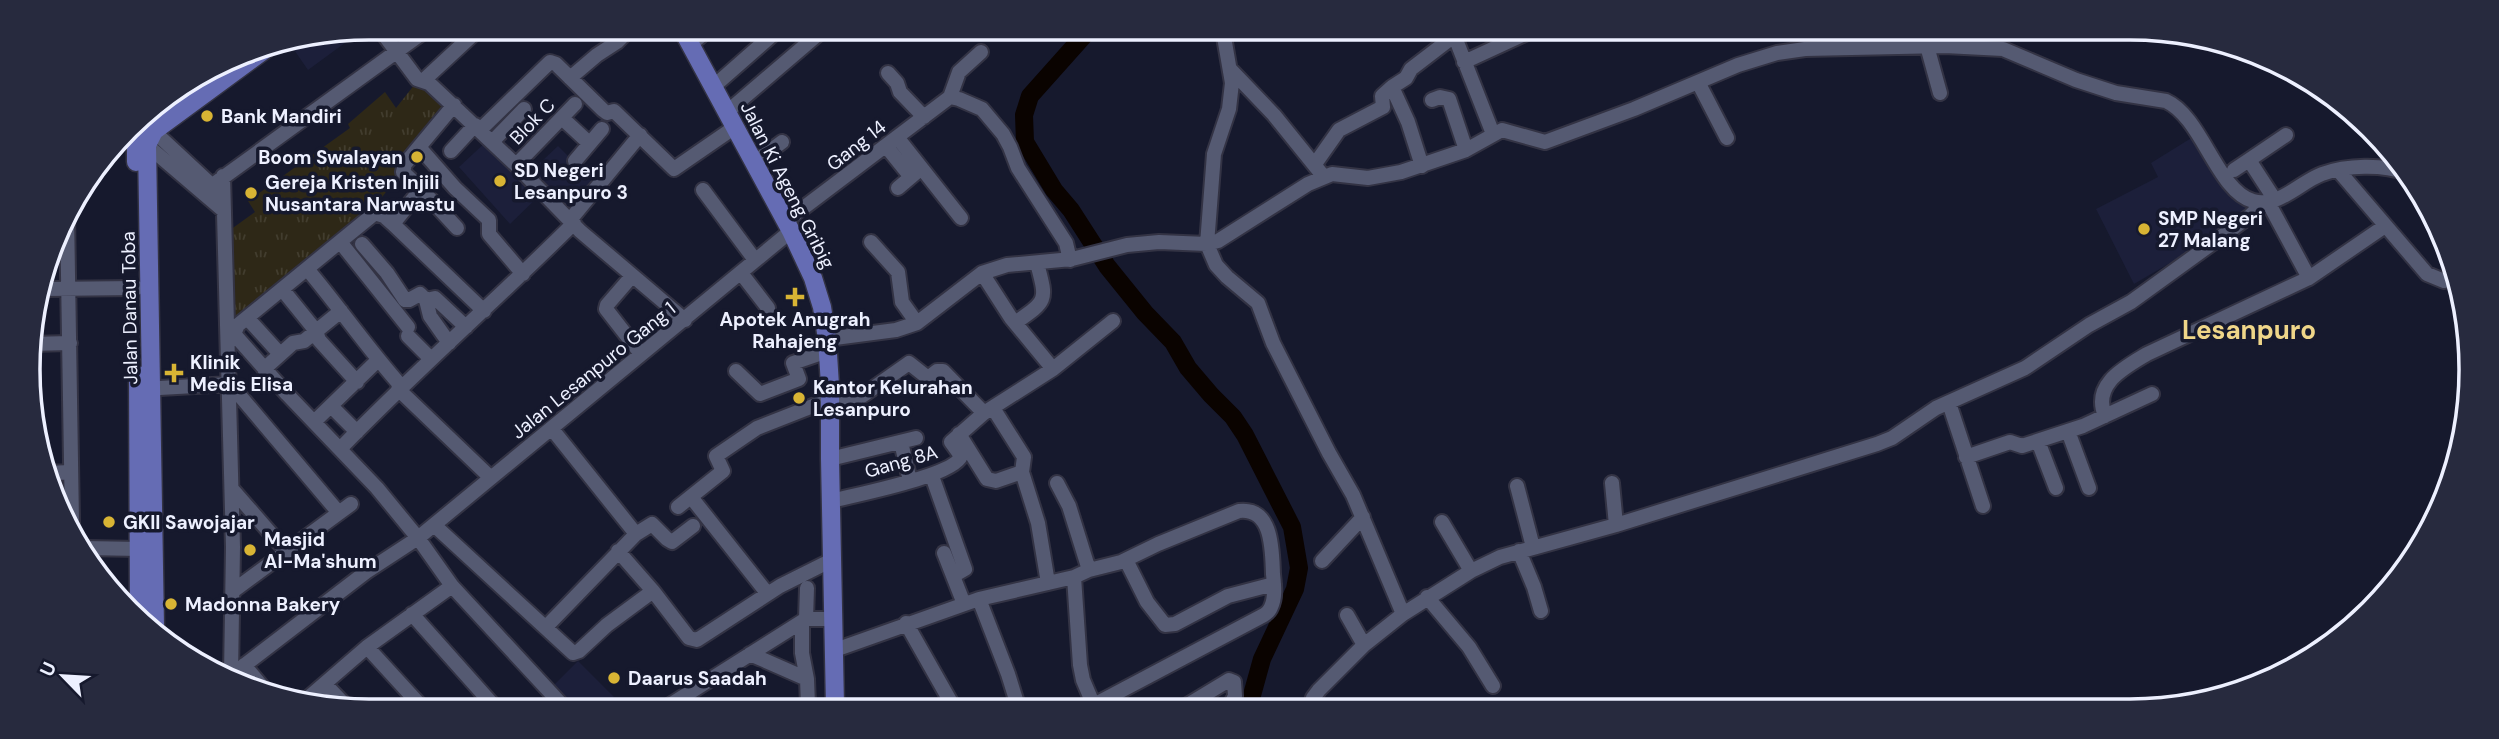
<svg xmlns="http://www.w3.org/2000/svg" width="2499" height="739" font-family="'DM Sans',sans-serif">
	<defs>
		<pattern id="grass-tufts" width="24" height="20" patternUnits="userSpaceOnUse" patternTransform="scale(1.75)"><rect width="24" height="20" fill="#2e2817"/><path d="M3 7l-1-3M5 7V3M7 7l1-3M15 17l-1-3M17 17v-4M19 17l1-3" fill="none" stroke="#423d2e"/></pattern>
	</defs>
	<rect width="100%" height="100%" fill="#16192d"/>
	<path fill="#1c1f3a" d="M364,29L308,70L290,44Z
		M2193,137L2249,209L2194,249L2134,284L2096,209L2158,177L2151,163Z
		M488,140L541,194L510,224L459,167Z
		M558,146L596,184L570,216L528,174Z
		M578,661L614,697L607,703L608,705H568L551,688Z"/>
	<path fill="url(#grass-tufts)" d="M415,84L428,88L450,107L423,146L366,217L231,330L230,230L255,212L248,201L350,128L348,124L385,92L396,108Z"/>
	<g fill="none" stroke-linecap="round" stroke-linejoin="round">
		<path stroke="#0a0300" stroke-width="18" d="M1088,31L1030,96L1024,115L1025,142L1054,190L1071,210L1107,266L1145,313L1173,342L1188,368L1211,395L1233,417L1245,435L1292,527L1299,568L1295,589L1262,659L1249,706"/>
		<defs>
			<path id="minor" d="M379,28L417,79L429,83L516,165L580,231L685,320
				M1223,31L1232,83L1229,109L1214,154L1207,244L1216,265L1227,277L1258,303L1273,343L1329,453L1353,495L1403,614
				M1453,32L1493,134
				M691,44L709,29
				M1927,46L1940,93
				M1464,62L1529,32
				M1231,70L1274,115L1324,177
				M888,73L897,83L900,92L924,117
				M570,78L597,55L617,42L630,29
				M424,80L480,28
				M1698,82L1727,138
				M193,83L196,87
				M713,87L779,29
				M950,97L959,99L982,109L1003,134L1010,147L1018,168L1066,243L1070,260
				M950,97L959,72L981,52
				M1432,100L1440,97L1449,99L1466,150
				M454,105L419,147L455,188L489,220V234L523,274
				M727,112L823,30
				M562,118L589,143
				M146,124L218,191
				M480,130L550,62L556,64L603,110L607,113L614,111L674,169L735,127
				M897,137L961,218
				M142,141L224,211
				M492,142L524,109
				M886,146L911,177
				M451,151L475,125
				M575,161L602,129
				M754,163L782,142
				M1315,164L1339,130L1383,107L1382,96L1392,87
				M516,165L575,104
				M1422,166L1408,122L1392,87L1406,78L1411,69L1454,36
				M2234,170L2249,160
				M2338,170L2427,274L2444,281L2454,278
				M223,176L233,547L231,675
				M898,188L918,171
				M421,189L457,228
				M703,190L755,260
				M203,192L429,28
				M2275,200L2249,160L2286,135
				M2268,202L2309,278
				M67,213L72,523
				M570,220L640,135
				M786,221L950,97
				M393,224L421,189L403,172L405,164L419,147
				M871,242L898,272L902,302L917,323
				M341,243L408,327
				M362,244L387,273L405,300H409L420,294L426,300L435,298L466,327
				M308,270C340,308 368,349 401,386
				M741,273L768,308
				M982,273L1011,318L1053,369
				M632,276L607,305L606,309L641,354
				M44,289L137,288
				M282,289L316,331L319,340L357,382
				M426,300L430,316L449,343
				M484,311L393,224L384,216L375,213L238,325L234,334L287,394L377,488L418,538L452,586L562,705
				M250,321L280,354
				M1015,323C1048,300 1047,301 1037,263
				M408,336L431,359
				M827,339L896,330L917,323L982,273L1007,265L1072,259L1127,245L1159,242L1207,244L1218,241L1308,184L1332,174L1368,178L1401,172L1466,150L1502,130L1545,142L1634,109L1738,65L1777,53L1805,49L1945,46L2003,49L2076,80L2116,93L2166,101C2202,117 2217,191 2253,201C2279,208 2300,182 2322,174C2347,165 2382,164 2407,173
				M30,344L70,343
				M264,369L293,343L304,341L341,311
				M736,371L760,394L799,379L793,363L828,351
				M142,389L230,384L339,513
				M398,389L491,478
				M1949,403L1983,506
				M331,406L357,432
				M993,408L1024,457L1022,472L1038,523L1048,583
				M2105,416C2092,384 2124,368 2147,354L2309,278L2385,226
				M314,422L378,360
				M2068,431L2089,488
				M959,434L987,479L996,481L1022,472
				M2038,441L2056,488
				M901,442L910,481
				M340,449C415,371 497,300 574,223
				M1966,457L2010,442L2022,446L2083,426L2152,394
				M830,459L916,438
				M47,473L70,472
				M932,476L965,569L953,576
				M1057,483L1069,506L1089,570L1074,577L1080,665L1083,680L1094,706
				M1612,483L1616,525
				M1517,486L1533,547
				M232,489L286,551
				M691,497L767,593
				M831,501C854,495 954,476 961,456L951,442L984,413
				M678,507L723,471L716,456L757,428L818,404H837L862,396L909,363L928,378L937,371H943L984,413L1053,369L1113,321
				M1442,522L1471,571
				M434,525L573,653L579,651L607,625L653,591L689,638L697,640L780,586L832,560
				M636,534L652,524L667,539L672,542L693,526
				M84,548L140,549
				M618,551L653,591
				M1519,551L1534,587L1541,611
				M944,553L964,604
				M1126,560L1147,602L1165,625L1175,624L1228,596L1274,584
				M1322,561L1363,517
				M1089,570L1121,562L1158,544L1239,511C1273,507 1272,551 1273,574C1274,584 1276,597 1271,607C1270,610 1267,613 1264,615L1094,705
				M233,591L351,504
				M1427,597L1469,647L1493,686
				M979,599L1008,674L1018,706
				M412,614L493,705
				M1347,615L1364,645
				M806,619L807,588
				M802,622V653L807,679L808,705
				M906,623L953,706
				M546,627L636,534L552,429
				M367,647L420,705
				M835,650L979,599L1074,577
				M750,654L807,679
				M244,665L265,690
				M229,677L366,572L418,538L791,231
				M325,684L345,705
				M301,704L367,647L452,586
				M670,705L806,619H833
				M1186,706L1229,680L1234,682L1235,696L1230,706
				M1311,706L1313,698L1319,690L1364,645L1403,614L1471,571L1500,557L1616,525L1877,444L1892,438L1936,408L2025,368L2089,325L2131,302L2250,216L2263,203"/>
			<path id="major" d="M682,29L791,231L813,278L822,307L827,339L830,385V459L835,706
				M136,162C136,146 135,136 144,123L179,98
				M138,375L139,613
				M155,627L147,145L154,131L267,48"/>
		</defs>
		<use href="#minor" stroke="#334" stroke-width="18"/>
		<use href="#major" stroke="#334" stroke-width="21"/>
		<use href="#minor" stroke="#555a72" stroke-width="14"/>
		<use href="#major" stroke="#656cb4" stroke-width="18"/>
	</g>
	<g fill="#d8b434" stroke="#16192d" stroke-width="2.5">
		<circle cx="207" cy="116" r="7"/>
		<circle cx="417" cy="157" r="7"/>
		<circle cx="500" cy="181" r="7"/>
		<circle cx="251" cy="193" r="7"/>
		<circle cx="2144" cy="229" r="7"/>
		<path d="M791.5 286.5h7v7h7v7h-7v7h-7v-7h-7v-7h7z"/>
		<path d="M170.5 362.5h7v7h7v7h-7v7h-7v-7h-7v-7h7z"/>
		<circle cx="799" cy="398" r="7"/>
		<circle cx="109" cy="522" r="7"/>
		<circle cx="250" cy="550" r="7"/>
		<circle cx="171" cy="604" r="7"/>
		<circle cx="614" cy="678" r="7"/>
	</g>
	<g text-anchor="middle" stroke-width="7" stroke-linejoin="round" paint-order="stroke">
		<g font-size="19" font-weight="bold" fill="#edf0ff" stroke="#16192d" text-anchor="start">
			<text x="221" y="123">Bank Mandiri</text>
			<text x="403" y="164" text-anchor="end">Boom Swalayan</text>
			<text x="514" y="177">SD Negeri<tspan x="514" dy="22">Lesanpuro 3</tspan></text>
			<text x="265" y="189">Gereja Kristen Injili<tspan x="265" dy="22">Nusantara Narwastu</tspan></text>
			<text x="2158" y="225">SMP Negeri<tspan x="2158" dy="22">27 Malang</tspan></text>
			<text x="795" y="326" text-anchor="middle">Apotek Anugrah<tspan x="795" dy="22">Rahajeng</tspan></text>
			<text x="190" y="369">Klinik<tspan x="190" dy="22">Medis Elisa</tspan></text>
			<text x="813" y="394">Kantor Kelurahan<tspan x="813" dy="22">Lesanpuro</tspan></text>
			<text x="123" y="529">GKII Sawojajar</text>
			<text x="264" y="546">Masjid<tspan x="264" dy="22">Al-Ma'shum</tspan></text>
			<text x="185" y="611">Madonna Bakery</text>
			<text x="628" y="685">Daarus Saadah</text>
		</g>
		<g font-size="19" fill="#edf0ff" stroke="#16192d">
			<text transform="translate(532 121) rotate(-46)" y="7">Blok C</text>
			<text transform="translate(856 145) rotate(-38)" y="7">Gang 14</text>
			<text transform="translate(788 185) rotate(63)" y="7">Jalan Ki Ageng Gribig</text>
			<text transform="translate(129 308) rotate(-91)" y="7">Jalan Danau Toba</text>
			<text transform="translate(593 370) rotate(-39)" y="7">Jalan Lesanpuro Gang 1</text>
			<text transform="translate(901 461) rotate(-16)" y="7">Gang 8A</text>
		</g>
		<g font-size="26" font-weight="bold" fill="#efd689" stroke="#16192d">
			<text x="2249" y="339">Lesanpuro</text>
		</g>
	</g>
	<path d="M0 0H2499V739H0ZM369 40H2130A329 329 0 0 1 2459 369V370A329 329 0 0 1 2130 699H369A329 329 0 0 1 40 370V369A329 329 0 0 1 369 40Z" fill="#272a3e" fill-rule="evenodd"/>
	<path fill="none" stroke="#edf0ff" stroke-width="3.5" d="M369 40H2130A329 329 0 0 1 2459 369V370A329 329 0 0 1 2130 699H369A329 329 0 0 1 40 370V369A329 329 0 0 1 369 40Z"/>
	<g transform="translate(63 676) rotate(295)" stroke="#16192d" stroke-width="5" paint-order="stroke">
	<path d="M0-5L12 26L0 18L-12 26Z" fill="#edf0ff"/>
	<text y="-10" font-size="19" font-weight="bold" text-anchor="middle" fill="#edf0ff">U</text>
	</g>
</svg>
